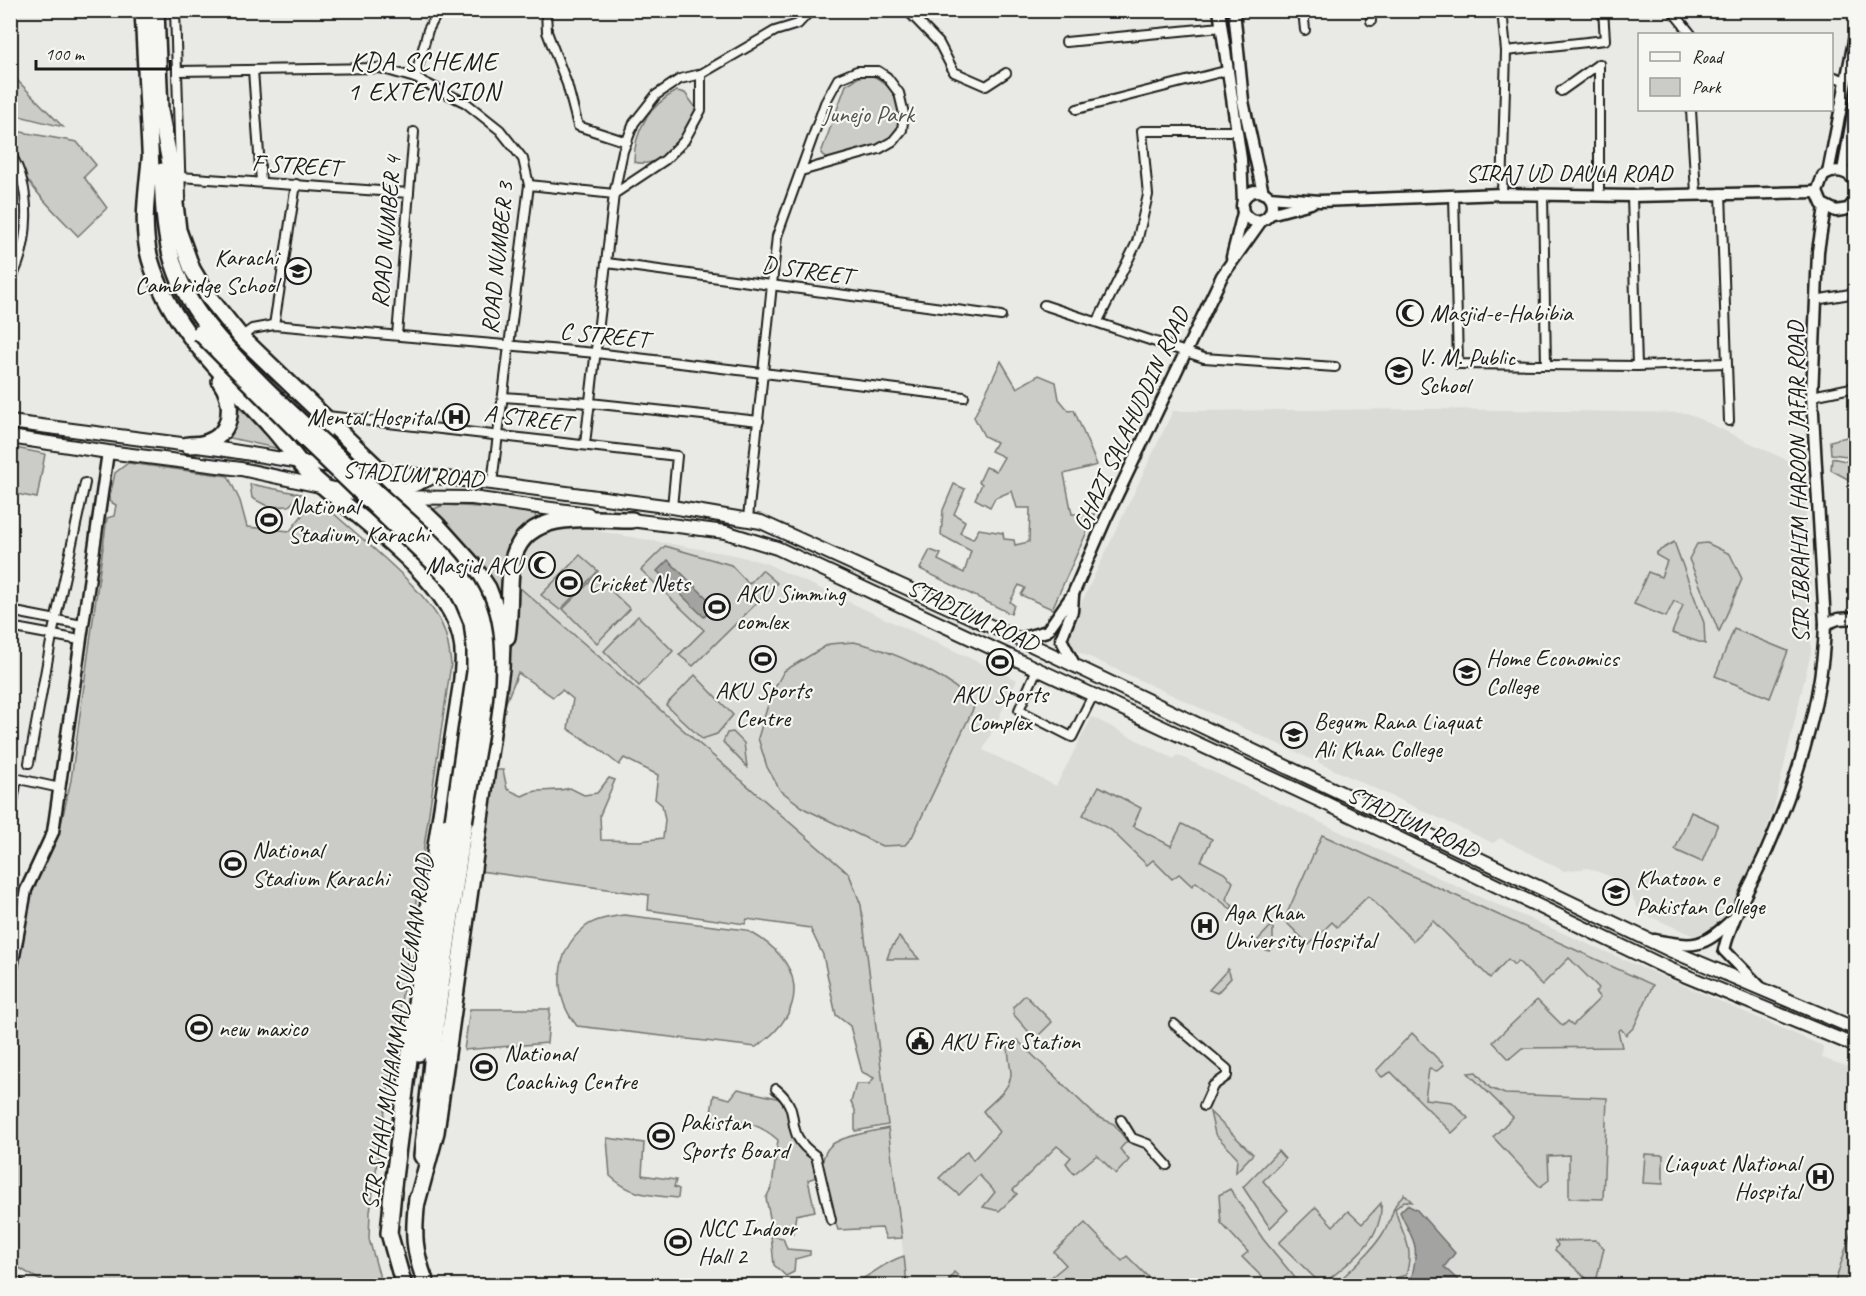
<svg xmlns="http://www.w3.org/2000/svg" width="1866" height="1296" font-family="Caveat,sans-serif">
	<rect width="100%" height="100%" fill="#e9e9e5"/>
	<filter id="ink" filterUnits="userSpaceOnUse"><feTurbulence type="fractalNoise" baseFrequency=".0167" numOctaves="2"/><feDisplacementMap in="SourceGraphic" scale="12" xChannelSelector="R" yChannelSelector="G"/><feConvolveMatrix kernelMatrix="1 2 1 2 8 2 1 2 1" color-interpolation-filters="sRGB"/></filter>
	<g filter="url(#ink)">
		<g fill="#dadad6">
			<polygon points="1434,409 1687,413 1797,465 1806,511 1804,535 1811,571 1811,652 1773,812 1741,895 1728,921 1713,936 1694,936 1640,912 1625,882 1588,868 1564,871 1500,838 1493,843 1068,647 1066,635 1173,411"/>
			<polygon points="569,526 734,555 765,563 1017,680 983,750 1056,786 1092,717 1174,759 1177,755 1477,896 1823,1046 1822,1058 1855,1069 1855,1285 907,1285 861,905 849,874 519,587 521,561 532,541 542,530"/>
		</g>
		<g fill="#cbcbc7" stroke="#747472" stroke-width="1.5">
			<path d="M870,75C895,83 914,122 886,140C871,150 843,159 825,158L821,153L846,85L859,77Z"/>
			<polygon points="15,78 63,127 11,114 11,83"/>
			<path d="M677,91L685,93L696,108C688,134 665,170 634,162C634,131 649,105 677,91Z"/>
			<path d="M10,130L77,142L96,165L84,177L107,208L78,236C50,206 10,173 10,130Z"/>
			<polygon points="1001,361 1017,388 1039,375 1056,382 1059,399 1069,411 1074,410 1097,465 1064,474 1072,514 1095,514 1052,609 1021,595 1025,588 1019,585 1010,602 1014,605 1011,614 920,569 930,550 941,554 938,560 964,573 971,551 941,535 943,510 954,484 965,489 954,514 965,521 960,533 973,539 979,529 1003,533 1004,539 1014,540 1015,545 1029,542 1030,508 1017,508 1012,491 995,498 990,507 975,499 982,484 979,482 986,467 996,471 1004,457 991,451 996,442 984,436 974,417"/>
			<polygon points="235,404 284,450 226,437"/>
			<polygon points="1855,435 1855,457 1831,454 1830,441"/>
			<polygon points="11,447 45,454 37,498 11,493"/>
			<polygon points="1832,458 1855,463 1855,483 1831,470"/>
			<path d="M128,463L228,476L240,501L247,527L290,531L311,504L321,502C355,534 417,581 439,619C447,633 449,648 451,664L370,1212L369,1239L382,1285H48L11,1263V1013L30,894L59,833L71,780L107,518L114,516L116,505L109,501L115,473Z"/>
			<polygon points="250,484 301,494 289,506 269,507 252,498"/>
			<path d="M444,505L532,510L535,513L536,519C512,537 504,571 500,599C480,553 466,546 428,515L429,511Z"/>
			<polygon points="1674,542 1704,623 1705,644 1672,633 1683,605 1674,601 1666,617 1634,604 1648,572 1661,577 1667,561 1656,555 1657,552"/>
			<polygon points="1707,543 1730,554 1742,579 1719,632 1689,559 1697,544"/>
			<polygon points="665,546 731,565 749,584 762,570 777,583 693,666 679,655 704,630 641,570"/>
			<polygon points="580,555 598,571 560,610 541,595"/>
			<polygon points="596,576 630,609 597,643 563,609"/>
			<path d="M519,587L849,874L861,905L888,1125L855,1131V1110L851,1102L856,1084H869L874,1078L862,1072L850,1026L836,1015L823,955L810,928L747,919L745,924L648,910L649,895L480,871L494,770H503L507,789L522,796C538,787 553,793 570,788L584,795L597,793L609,778L615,780L600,815L601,840L640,841L663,838L665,820L662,805L655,799L658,775L624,758L619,765L598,748L568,729L573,699L562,690L553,697L518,673L502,712Z"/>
			<polygon points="638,616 673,651 639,686 604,651"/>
			<polygon points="1734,629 1788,651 1770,698 1715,676"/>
			<path d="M854,642C887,649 957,678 974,707L912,837L905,845L882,846L805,809L780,790L767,767L758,738L771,695L784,671L829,644Z"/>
			<polygon points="695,675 733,715 717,734 702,739 666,705"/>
			<polygon points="733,732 744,743 747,767 723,742 727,733"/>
			<polygon points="1099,786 1141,808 1133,826 1171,846 1182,824 1212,839 1201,861 1224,873 1233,882 1226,899 1233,906 1231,909 1196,882 1192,886 1179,874 1172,879 1153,860 1147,865 1111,830 1083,815"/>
			<polygon points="1691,812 1718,824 1702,862 1675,850"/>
			<polygon points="1322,835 1653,985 1634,1027 1626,1035 1621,1029 1618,1031 1622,1047 1522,1048 1509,1059 1493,1042 1537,1000 1563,1026 1568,1021 1573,1025 1600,998 1595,992 1599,988 1569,958 1542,985 1518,961 1514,965 1508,959 1490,978 1433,921 1413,941 1368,896 1337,927 1332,922 1309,945 1284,920"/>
			<path d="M624,915L746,930C804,959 812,1009 756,1047L577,1026C552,996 554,952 585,927C595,919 612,917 624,915Z"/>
			<polygon points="1270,927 1273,928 1273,945 1269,951 1258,947 1257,941"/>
			<polygon points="899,937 919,959 887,959 890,950"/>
			<polygon points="1228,969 1231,978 1217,993 1209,990"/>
			<polygon points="1025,995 1052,1022 1035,1039 1014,1015 1013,1007"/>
			<polygon points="470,1009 550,1009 547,1043 464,1050"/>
			<polygon points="1412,1033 1444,1065 1437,1071 1429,1069 1425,1099 1452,1102 1468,1118 1452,1133 1391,1072 1382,1077 1376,1071"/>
			<path d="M1017,1040L1096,1116L1114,1124L1127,1141L1120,1149L1129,1160L1116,1174L1097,1155L1074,1174L1066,1163L1071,1157L1057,1146L1013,1190L1017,1194L999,1211L983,1207L995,1192L979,1175L959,1195L939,1178L967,1151L973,1160L999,1132L983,1111C993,1101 1011,1089 1011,1073C1010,1064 1008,1055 1008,1045Z"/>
			<polygon points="1476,1072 1490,1088 1505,1094 1607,1098 1603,1199 1569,1198 1569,1155 1548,1156 1549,1180 1540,1187 1493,1137 1513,1117 1468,1073"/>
			<path d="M738,1089L781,1099C798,1125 780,1134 812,1159L816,1177L808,1180L815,1211L796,1215L793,1233L773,1232L766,1198L772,1186L778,1140C756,1121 737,1118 709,1125L714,1095L730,1099Z"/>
			<polygon points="1210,1112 1253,1154 1236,1172 1237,1157 1215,1134"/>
			<path d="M888,1128L902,1238L886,1239L882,1228L838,1230C831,1207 806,1155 838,1141C853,1134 872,1132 888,1128Z"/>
			<path d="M607,1138L644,1143L642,1175L676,1180L674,1187L679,1189L678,1198C649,1195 632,1196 610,1176Z"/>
			<polygon points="1278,1151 1285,1159 1263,1181 1288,1210 1270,1228 1243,1187"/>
			<polygon points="1645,1154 1663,1155 1663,1184 1643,1183"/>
			<polygon points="1230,1189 1263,1239 1301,1285 1270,1285 1242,1257 1248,1252 1221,1223 1219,1195"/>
			<path d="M1404,1194L1412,1202L1404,1201L1395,1209C1402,1237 1415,1244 1406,1275C1382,1283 1360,1286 1335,1285C1353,1267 1372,1252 1385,1230C1395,1215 1389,1209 1404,1194Z"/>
			<path d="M1381,1203C1384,1240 1348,1263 1322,1285L1279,1243L1316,1207L1333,1226L1348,1211L1362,1224Z"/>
			<polygon points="1855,1220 1855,1285 1834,1285"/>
			<polygon points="1085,1223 1122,1261 1127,1256 1156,1285 1067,1286 1063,1283 1042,1285 1066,1265 1054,1252"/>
			<polygon points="771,1236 783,1238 787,1249 810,1251 810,1255 795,1259 794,1272 786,1276 774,1265"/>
			<polygon points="1595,1240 1604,1248 1595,1286 1555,1250 1558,1245 1555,1241"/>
			<path d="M904,1256L907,1285H861L860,1280C877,1271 885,1262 904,1256Z"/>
			<polygon points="954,1272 968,1285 947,1285"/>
		</g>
		<g fill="#a3a3a1" stroke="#6d6d6c" stroke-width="1.5">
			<polygon points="668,560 715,606 704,617 657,571"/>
			<path d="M1407,1205L1417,1210L1455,1253L1444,1267L1463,1285H1381L1400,1283L1412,1276C1420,1241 1413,1242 1400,1212Z"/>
		</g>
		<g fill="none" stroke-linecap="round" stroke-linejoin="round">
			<defs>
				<g id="street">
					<polyline points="175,10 181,198"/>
					<polyline points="546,10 547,32 567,84 578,126 627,142"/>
					<polyline points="907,10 939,43 954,72 986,86 1006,73"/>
					<polyline points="1303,10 1305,30"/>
					<polyline points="1370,10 1371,21"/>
					<polyline points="1676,10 1674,13 1691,34"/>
					<polyline points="1066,42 1221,27"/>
					<polyline points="1506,51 1605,40 1603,10"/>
					<polyline points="1599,64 1599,196"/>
					<polyline points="253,70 261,182"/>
					<polyline points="178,71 380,68 415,78 466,103 500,130 523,159 529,185 492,483"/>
					<polyline points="1832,76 1846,81"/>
					<polyline points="415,78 428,30 439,10"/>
					<polyline points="1561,91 1599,64"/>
					<polyline points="1077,109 1229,70"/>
					<polyline points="1691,110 1696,193"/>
					<path d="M10,153C33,188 30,246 10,281"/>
					<polyline points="180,177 409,193"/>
					<polyline points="529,185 614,194 665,160 684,141 701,110 701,74"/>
					<polyline points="1721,193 1729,421"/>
					<polyline points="1502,194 1506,51 1502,10"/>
					<polyline points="1454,195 1458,364 1637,366 1726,363"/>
					<polyline points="1543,196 1546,365"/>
					<polyline points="1632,196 1637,366"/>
					<polyline points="607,263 1001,316"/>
					<polyline points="1815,300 1856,293"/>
					<polyline points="1044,305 1204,358 1335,367"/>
					<polyline points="1098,321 1137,242 1148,195 1142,131 1237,131"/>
					<polyline points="274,325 296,184"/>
					<polyline points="397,335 414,132"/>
					<polyline points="241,337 252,329 274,325 596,353 964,397"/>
					<polyline points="1812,396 1856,387"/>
					<polyline points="503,397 590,403 759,421"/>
					<polyline points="327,416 677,456 672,507"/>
					<polyline points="585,444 614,194 623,151 634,123 656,95 680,79 701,74 775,31 798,24 811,10"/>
					<polyline points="748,518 777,236 825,103 838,79 857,71 878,71 887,77 899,93 904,114 902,130 893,141 879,149 801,171"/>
					<polyline points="10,611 82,625"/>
					<polyline points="10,627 80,640"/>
					<polyline points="1037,669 1019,710 1072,737 1093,695"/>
					<polyline points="29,763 52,636 85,483"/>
					<polyline points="10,777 60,788"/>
					<polyline points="10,819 17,778"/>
					<polyline points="1174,1024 1227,1069 1227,1076 1213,1086 1204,1106"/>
					<path d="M776,1089C806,1113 779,1131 816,1156L831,1220"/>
					<polyline points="1121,1120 1132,1138 1148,1144 1167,1165"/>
				</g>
				<g id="secondary">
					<polyline points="1219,10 1241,159 1243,202"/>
					<polyline points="1234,10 1243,101 1263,193"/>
					<polyline points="1843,171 1856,98"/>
					<polyline points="1828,173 1856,31"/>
					<path d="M1856,184C1850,170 1835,168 1823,176L1817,192L1822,204L1836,211L1848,209L1856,200"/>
					<circle cx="1257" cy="206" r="15"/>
					<polyline points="1269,197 1320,201 1502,194 1632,196 1817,192"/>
					<polyline points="1270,214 1311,203"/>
					<polyline points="1232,257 1243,213"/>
					<polyline points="1073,595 1072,611 1061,639 1075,666"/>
					<polyline points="1825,624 1838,619 1856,618"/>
					<polyline points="1019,639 1047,631 1073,594 1106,518 1222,276 1261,221"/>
					<path d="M1654,940C1695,947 1701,949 1732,920"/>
					<polyline points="10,978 26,890 53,832 108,452"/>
					<path d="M1759,986L1724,950C1733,913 1752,884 1767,850C1798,779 1823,701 1825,624L1812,396L1818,251L1825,207"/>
					<polyline points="10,1280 21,1286"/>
				</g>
				<g id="primary">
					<polyline points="320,413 326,427 322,451"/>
					<polyline points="10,422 220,449 313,464 492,483 672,507 761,522 1019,639 1672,951 1856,1029"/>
					<polyline points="10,437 108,452 241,469 371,497 472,498 588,514"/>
					<polyline points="393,494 429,479"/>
					<polyline points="623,519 725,532 777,548 1325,803 1669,969 1856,1046"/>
				</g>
				<g id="highway">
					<polyline points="143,10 151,169"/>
					<polyline points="156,10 160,111 171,168 178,230 192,269 208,296 241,337 437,525 472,564 488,588 498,614 502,642 501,669 436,1132 416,1206"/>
					<path d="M150,160C147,192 141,227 150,259C170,329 225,375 271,427C286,443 300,466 315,479C360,520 446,576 461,637C465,653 463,670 461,687L436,846L391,1202"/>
					<path d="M162,171C164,232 167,276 208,326"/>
					<path d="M188,445C194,445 202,445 208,442C234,433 234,400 220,381"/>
					<path d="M507,637C511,613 508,588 512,564C522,507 589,520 632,520"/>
					<polyline points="419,1053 453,820"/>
					<polyline points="422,1156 437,1015 464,823"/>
					<polyline points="393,1192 389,1233 404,1286"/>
					<path d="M417,1198C413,1235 413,1250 427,1286"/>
				</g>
			</defs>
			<use href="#street" stroke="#1c1c1c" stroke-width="12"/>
			<use href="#secondary" stroke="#1c1c1c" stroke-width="15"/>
			<use href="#primary" stroke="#1c1c1c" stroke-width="16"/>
			<use href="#highway" stroke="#1c1c1c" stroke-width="20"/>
			<use href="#street" stroke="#f6f6f2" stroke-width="8"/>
			<use href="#secondary" stroke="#f6f6f2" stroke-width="10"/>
			<use href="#primary" stroke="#f6f6f2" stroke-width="12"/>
			<use href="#highway" stroke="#f6f6f2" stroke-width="15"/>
			<defs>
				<g id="highway-bridge">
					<path d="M208,326C257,386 320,438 376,492C415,529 473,569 483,624C495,683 473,763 464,823"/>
					<polyline points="200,333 301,435 436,565 453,583 464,603 472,622 475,647 475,672 453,820"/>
				</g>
			</defs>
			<use href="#highway-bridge" stroke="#1c1c1c" stroke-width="20" stroke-linecap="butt"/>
			<use href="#highway-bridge" stroke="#f6f6f2" stroke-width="15"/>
		</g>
	</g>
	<defs>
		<symbol id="school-ring" viewBox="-11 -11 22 22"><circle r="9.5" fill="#f6f6f2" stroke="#1c1c1c" stroke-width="1.5"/><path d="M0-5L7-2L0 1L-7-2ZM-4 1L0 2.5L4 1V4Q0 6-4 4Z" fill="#1c1c1c"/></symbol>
		<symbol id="mosque-ring" viewBox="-11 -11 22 22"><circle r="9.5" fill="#f6f6f2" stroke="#1c1c1c" stroke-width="1.5"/><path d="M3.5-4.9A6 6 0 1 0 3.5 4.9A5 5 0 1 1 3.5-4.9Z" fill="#1c1c1c"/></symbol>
		<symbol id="hospital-ring" viewBox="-11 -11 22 22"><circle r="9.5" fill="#f6f6f2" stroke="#1c1c1c" stroke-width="1.5"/><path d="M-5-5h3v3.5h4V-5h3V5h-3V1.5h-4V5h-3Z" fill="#1c1c1c"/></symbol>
		<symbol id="stadium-ring" viewBox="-11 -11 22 22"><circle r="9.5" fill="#f6f6f2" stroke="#1c1c1c" stroke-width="1.5"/><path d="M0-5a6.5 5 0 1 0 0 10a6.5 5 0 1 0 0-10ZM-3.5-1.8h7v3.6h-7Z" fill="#1c1c1c"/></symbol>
		<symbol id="university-ring" viewBox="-11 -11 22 22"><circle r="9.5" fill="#f6f6f2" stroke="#1c1c1c" stroke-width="1.5"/><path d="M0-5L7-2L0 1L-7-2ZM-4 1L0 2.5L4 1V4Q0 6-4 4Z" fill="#1c1c1c"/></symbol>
		<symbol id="civic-ring" viewBox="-11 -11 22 22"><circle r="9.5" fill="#f6f6f2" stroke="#1c1c1c" stroke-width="1.5"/><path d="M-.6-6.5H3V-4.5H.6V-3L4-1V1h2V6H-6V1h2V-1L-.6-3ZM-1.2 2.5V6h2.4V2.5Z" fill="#1c1c1c"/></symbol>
	</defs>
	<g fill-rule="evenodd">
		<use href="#school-ring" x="283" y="256" width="30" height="30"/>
		<use href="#mosque-ring" x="1395" y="298" width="30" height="30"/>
		<use href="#school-ring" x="1384" y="356" width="30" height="30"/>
		<use href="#hospital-ring" x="441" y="402" width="30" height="30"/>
		<use href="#stadium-ring" x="254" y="505" width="30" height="30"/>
		<use href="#mosque-ring" x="527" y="550" width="30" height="30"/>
		<use href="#stadium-ring" x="554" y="568" width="30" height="30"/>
		<use href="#stadium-ring" x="702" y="592" width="30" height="30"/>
		<use href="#stadium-ring" x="748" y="644" width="30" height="30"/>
		<use href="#stadium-ring" x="985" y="647" width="30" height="30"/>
		<use href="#university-ring" x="1452" y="657" width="30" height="30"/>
		<use href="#university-ring" x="1279" y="720" width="30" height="30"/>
		<use href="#stadium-ring" x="218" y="849" width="30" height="30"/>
		<use href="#university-ring" x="1601" y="877" width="30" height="30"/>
		<use href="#hospital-ring" x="1190" y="911" width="30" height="30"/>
		<use href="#stadium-ring" x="184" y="1013" width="30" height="30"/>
		<use href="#civic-ring" x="905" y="1026" width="30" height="30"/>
		<use href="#stadium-ring" x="469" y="1052" width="30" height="30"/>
		<use href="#stadium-ring" x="646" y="1121" width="30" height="30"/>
		<use href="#hospital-ring" x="1805" y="1162" width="30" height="30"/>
		<use href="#stadium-ring" x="663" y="1227" width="30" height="30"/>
	</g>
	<g text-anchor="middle" stroke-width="4.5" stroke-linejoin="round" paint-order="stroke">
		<g font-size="24" fill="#51514f" stroke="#f6f6f2">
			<text x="868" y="122">Junejo Park</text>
		</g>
		<g font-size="24" fill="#1c1c1c" stroke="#f6f6f2">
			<text transform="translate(296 165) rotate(4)" y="8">F STREET</text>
			<text x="1569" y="181">SIRAJ UD DAULA ROAD</text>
			<text transform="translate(386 232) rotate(-85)" y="8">ROAD NUMBER 4</text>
			<text transform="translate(497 258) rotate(-84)" y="8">ROAD NUMBER 3</text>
			<text transform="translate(807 270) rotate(8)" y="8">D STREET</text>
			<text transform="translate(604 335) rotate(6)" y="8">C STREET</text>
			<text transform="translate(528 418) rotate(7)" y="8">A STREET</text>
			<text transform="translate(1131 419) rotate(-65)" y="8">GHAZI SALAHUDDIN ROAD</text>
			<text transform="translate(413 474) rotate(4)" y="8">STADIUM ROAD</text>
			<text transform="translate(1798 482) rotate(-91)" y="8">SIR IBRAHIM HAROON JAFAR ROAD</text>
			<text transform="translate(973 615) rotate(25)" y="8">STADIUM ROAD</text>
			<text transform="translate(1413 822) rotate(25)" y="8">STADIUM ROAD</text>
			<text transform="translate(397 1032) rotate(-81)" y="8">SIR SHAH MUHAMMAD SULEMAN ROAD</text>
		</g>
		<g font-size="24" fill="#1c1c1c" stroke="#f6f6f2" text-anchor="start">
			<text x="278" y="265" text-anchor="end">Karachi<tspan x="278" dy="28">Cambridge School</tspan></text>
			<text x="1430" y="321">Masjid-e-Habibia</text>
			<text x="1418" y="365">V. M. Public<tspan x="1418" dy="28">School</tspan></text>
			<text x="436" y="425" text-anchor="end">Mental Hospital</text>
			<text x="288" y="514">National<tspan x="288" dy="28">Stadium, Karachi</tspan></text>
			<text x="522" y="573" text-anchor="end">Masjid AKU</text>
			<text x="588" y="591">Cricket Nets</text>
			<text x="736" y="601">AKU Simming<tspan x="736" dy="28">comlex</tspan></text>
			<text x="1486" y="666">Home Economics<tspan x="1486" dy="28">College</tspan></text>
			<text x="763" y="698" text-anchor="middle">AKU Sports<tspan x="763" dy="28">Centre</tspan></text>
			<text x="1000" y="702" text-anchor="middle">AKU Sports<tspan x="1000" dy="28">Complex</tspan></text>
			<text x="1314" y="729">Begum Rana Liaquat<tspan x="1314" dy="28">Ali Khan College</tspan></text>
			<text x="252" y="858">National<tspan x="252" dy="28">Stadium Karachi</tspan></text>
			<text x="1636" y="886">Khatoon e<tspan x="1636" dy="28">Pakistan College</tspan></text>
			<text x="1224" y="920">Aga Khan<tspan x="1224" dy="28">University Hospital</tspan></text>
			<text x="218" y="1036">new maxico</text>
			<text x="940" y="1049">AKU Fire Station</text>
			<text x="504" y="1061">National<tspan x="504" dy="28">Coaching Centre</tspan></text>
			<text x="680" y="1130">Pakistan<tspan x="680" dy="28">Sports Board</tspan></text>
			<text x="1800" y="1171" text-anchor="end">Liaquat National<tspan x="1800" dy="28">Hospital</tspan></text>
			<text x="698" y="1236">NCC Indoor<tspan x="698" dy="28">Hall 2</tspan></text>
		</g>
		<g font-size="26" letter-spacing="1.5" fill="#1c1c1c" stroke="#f6f6f2">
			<text x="424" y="70">KDA SCHEME<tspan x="424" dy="30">1 EXTENSION</tspan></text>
		</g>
	</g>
	<rect width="1866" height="1296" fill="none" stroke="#f6f6f2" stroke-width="36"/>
	<rect x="18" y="18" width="1830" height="1260" fill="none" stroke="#1c1c1c" stroke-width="2" filter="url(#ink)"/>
	<rect x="1638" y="33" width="195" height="78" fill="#f6f6f2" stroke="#9f9f9c" stroke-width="1.5"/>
	<rect x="1650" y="52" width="30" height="9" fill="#f6f6f2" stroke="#9f9f9c" stroke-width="1.5"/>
	<text x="1692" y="63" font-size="18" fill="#1c1c1c">Road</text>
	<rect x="1650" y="78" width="30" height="18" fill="#cbcbc7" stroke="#9f9f9c" stroke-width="1.5"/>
	<text x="1692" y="93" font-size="18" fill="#1c1c1c">Park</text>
	<path d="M36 60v9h134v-9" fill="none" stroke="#1c1c1c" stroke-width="3"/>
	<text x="45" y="60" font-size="18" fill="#1c1c1c" stroke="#f6f6f2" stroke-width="4.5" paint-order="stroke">100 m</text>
</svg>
